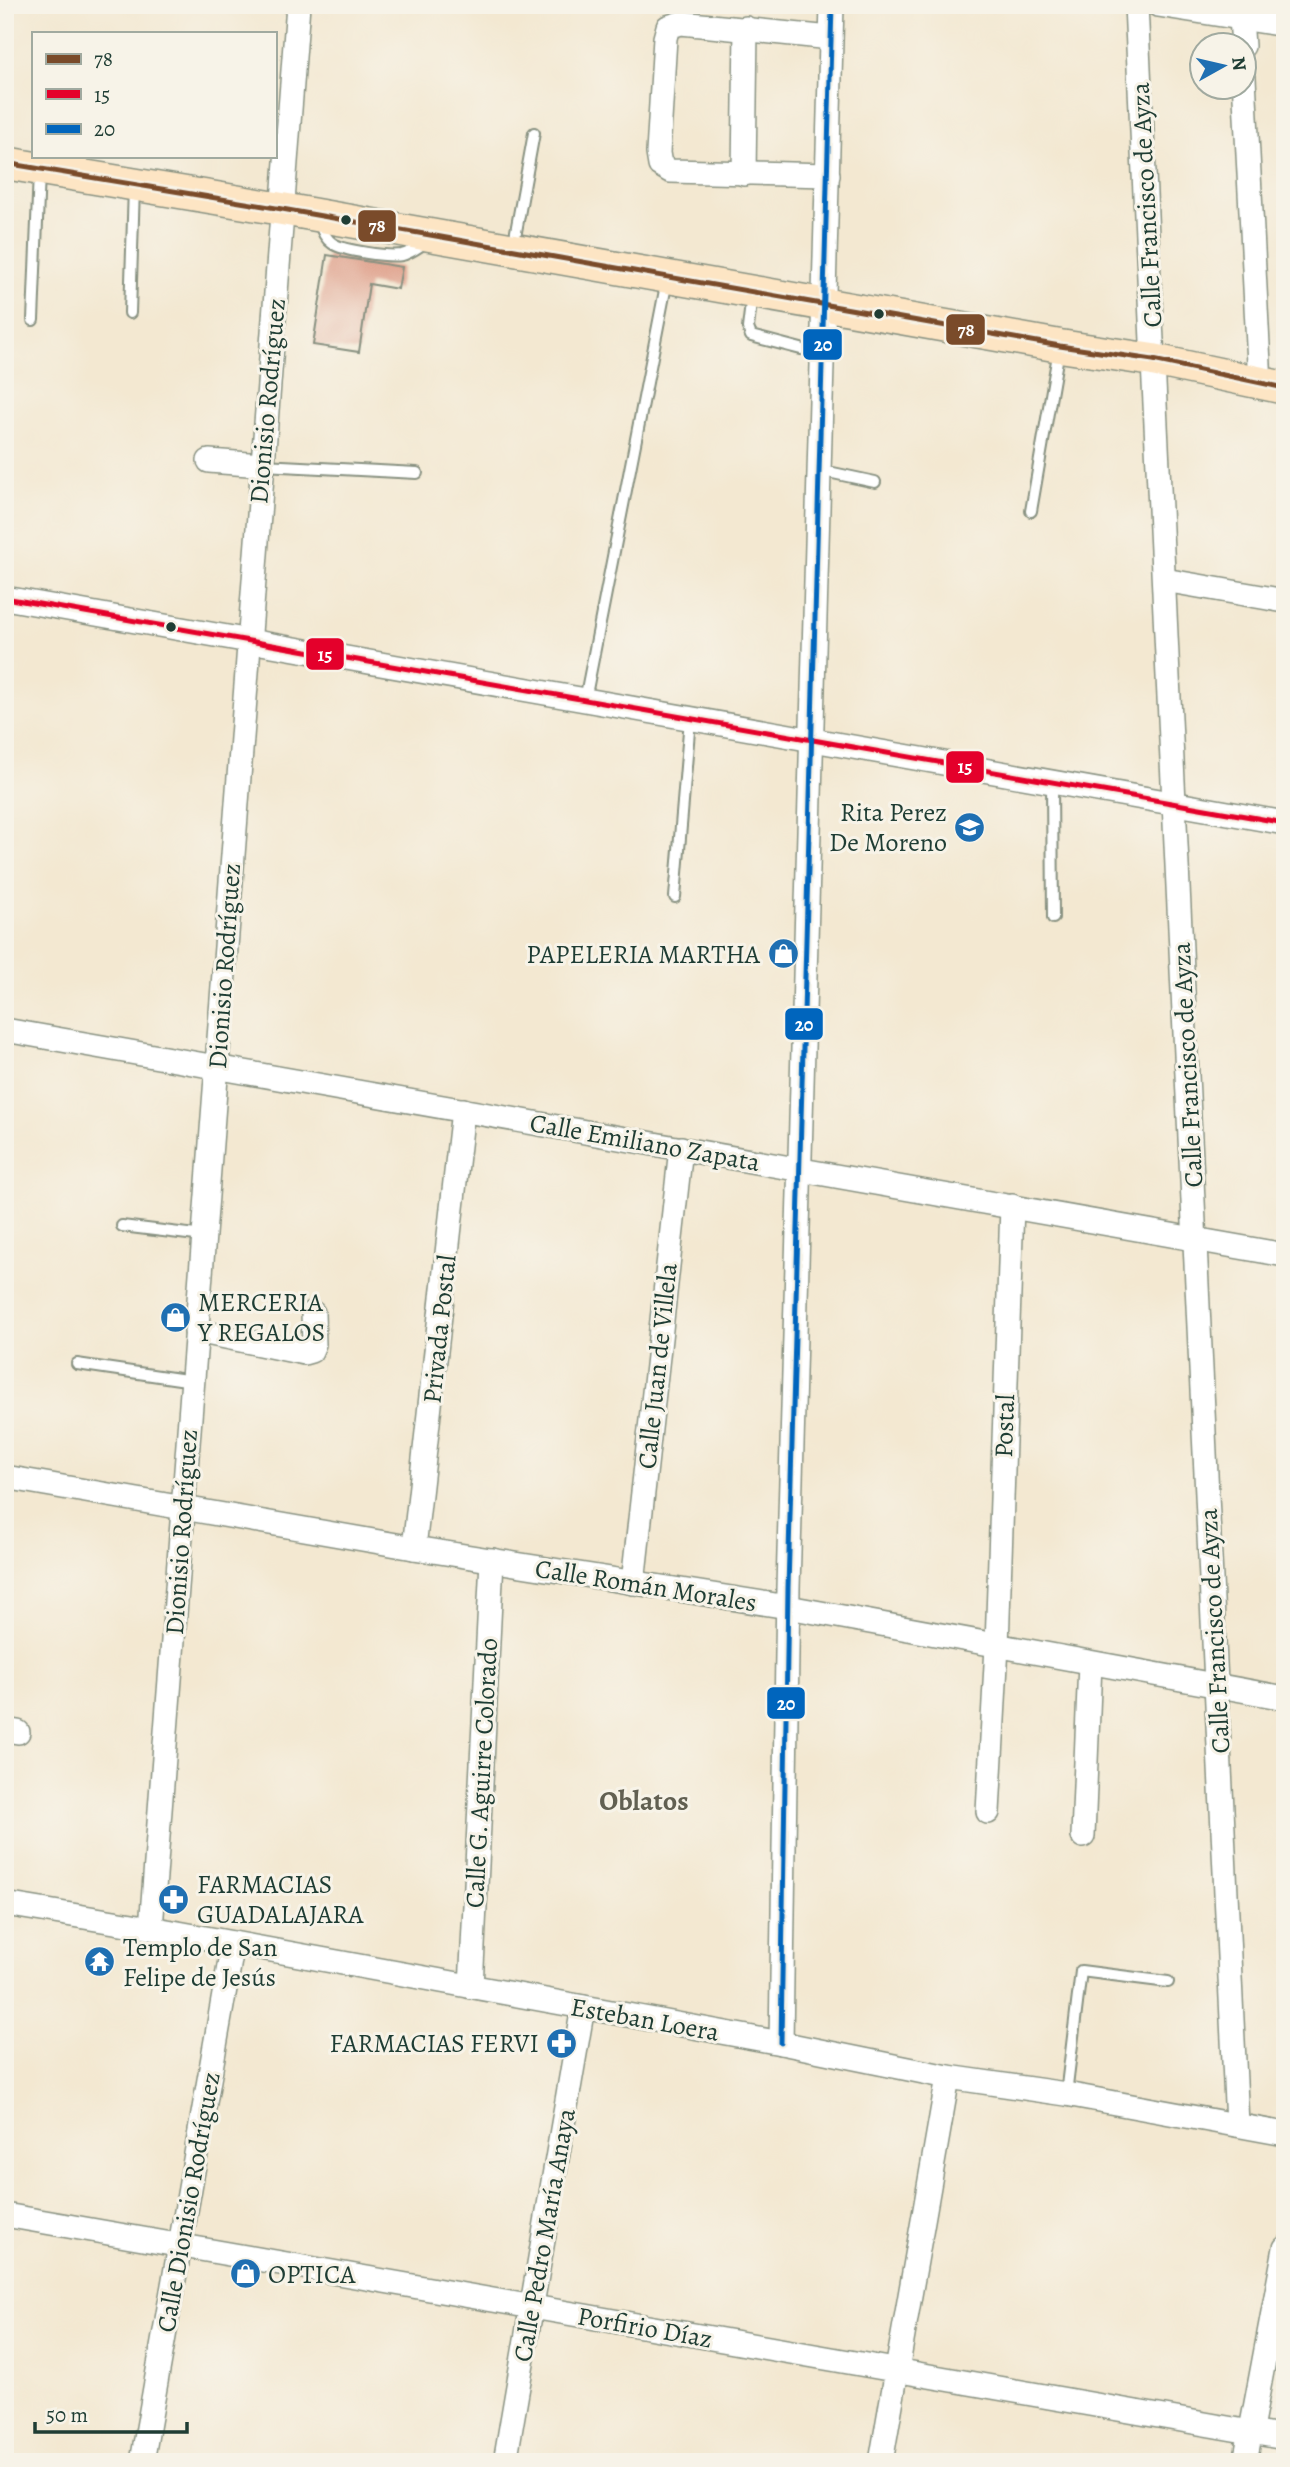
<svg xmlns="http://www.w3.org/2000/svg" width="1290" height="2467" font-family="Alegreya,serif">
	<rect width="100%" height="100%" fill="#f7f3e8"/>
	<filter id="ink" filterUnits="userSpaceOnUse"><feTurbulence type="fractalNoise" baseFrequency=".0143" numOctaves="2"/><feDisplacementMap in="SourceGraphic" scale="14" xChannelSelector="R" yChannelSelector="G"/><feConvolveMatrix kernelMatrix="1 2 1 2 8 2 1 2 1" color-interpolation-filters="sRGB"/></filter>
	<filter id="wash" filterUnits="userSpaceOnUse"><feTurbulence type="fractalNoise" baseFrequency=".00686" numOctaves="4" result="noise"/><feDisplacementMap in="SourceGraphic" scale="28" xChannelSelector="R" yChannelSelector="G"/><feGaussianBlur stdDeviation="1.57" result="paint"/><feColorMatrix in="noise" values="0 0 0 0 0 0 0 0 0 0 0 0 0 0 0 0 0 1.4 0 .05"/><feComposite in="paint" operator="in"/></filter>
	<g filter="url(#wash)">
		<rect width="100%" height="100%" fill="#f3e8d1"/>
		<g id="blocks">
			<polygon fill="#dfa08b" points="327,255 402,267 398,289 369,284 359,352 313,345"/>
		</g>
	</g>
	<g filter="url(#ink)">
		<use href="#blocks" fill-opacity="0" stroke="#899282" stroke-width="2"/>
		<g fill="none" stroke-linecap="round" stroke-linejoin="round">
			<defs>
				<g id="service">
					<path d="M318,220C322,228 324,238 332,243C343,251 388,257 402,255C411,253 418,247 426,242"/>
					<polyline points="513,248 534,133"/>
					<polyline points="752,295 748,328 751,336 801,349"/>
					<polyline points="130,313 134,187"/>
					<polyline points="33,320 39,172"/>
					<polyline points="263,465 417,473"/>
					<polyline points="819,470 875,482"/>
					<polyline points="1031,511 1059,349"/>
					<polyline points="585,700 667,280"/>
					<polyline points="1052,782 1053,918"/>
					<polyline points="675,897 690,719"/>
					<polyline points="122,1226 204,1236"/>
					<polyline points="77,1364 193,1381"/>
					<polyline points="1066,2094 1081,1971 1168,1982"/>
				</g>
				<g id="minor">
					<polyline points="1136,5 1237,2124"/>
					<polyline points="1158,5 1285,25"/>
					<polyline points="1241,18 1243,46"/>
					<polyline points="1244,78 1260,383"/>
					<polyline points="744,174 746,28"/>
					<polyline points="828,175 670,171 660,165 658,153 665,38 668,27 681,23 831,38"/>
					<polyline points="209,461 262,465"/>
					<polyline points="1164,580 1285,601"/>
					<polyline points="5,598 1285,823"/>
					<polyline points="5,1030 1285,1255"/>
					<polyline points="196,1331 304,1353 311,1351 314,1344 313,1313"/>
					<polyline points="5,1477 414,1548 788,1607 1285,1698"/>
					<polyline points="414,1548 463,1110"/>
					<polyline points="633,1583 681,1148"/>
					<polyline points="5,1730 18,1732"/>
					<polyline points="988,1812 997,1646 1012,1206"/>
					<polyline points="1083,1836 1090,1663"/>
					<polyline points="5,1904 151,1928 781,2043 948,2077 1066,2094 1285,2134"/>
					<polyline points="151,1928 298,5"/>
					<polyline points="471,1987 492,1560"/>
					<polyline points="781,2043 788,1588 832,5"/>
					<polyline points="5,2215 1285,2438"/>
					<polyline points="142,2462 233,1943"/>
					<polyline points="505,2462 583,2007"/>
					<polyline points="881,2462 948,2077"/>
					<polyline points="1245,2462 1285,2248"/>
				</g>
				<polyline id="secondary" points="5,163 282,209 1060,346 1153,360 1285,388"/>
			</defs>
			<use href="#service" stroke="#899282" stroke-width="14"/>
			<use href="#minor" stroke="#899282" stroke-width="26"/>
			<use href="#secondary" stroke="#899282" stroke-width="35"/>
			<use href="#service" stroke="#fff" stroke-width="10"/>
			<use href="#minor" stroke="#fff" stroke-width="23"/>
			<use href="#secondary" stroke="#fde5c4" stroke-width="32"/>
			<defs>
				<polyline id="bus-1" points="5,163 282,209 1060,346 1153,360 1285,388"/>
				<polyline id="bus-2" points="5,598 1285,823"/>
				<polyline id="bus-3" points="781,2043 788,1588 832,5"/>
			</defs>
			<use href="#bus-1" stroke="#f7f3e8" stroke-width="10"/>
			<use href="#bus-2" stroke="#f7f3e8" stroke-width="10"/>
			<use href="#bus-3" stroke="#f7f3e8" stroke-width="10"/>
			<use href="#bus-1" stroke="#7a4b2a" stroke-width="5"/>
			<use href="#bus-2" stroke="#e4002b" stroke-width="5"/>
			<use href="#bus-3" stroke="#0065bd" stroke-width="5"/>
		</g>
	</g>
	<defs>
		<symbol id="school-disc" viewBox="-11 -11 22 22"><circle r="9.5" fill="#1f6fb2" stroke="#f7f3e8"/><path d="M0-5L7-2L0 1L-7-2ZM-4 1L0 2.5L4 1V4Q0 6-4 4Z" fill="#fff"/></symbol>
		<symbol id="shop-disc" viewBox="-11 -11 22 22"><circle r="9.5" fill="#1f6fb2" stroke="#f7f3e8"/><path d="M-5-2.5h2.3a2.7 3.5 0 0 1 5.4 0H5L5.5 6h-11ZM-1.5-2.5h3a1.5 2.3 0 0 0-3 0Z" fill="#fff"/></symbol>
		<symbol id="pharmacy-disc" viewBox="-11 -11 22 22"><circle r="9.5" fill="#1f6fb2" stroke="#f7f3e8"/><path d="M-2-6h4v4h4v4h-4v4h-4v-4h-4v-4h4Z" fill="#fff"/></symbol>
		<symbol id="temple-disc" viewBox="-11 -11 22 22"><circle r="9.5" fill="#1f6fb2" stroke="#f7f3e8"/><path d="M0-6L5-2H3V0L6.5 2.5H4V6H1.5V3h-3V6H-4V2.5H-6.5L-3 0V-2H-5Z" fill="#fff"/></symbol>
	</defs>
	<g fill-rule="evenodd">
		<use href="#school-disc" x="952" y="810" width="35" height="35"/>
		<use href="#shop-disc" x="766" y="936" width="35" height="35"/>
		<use href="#shop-disc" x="158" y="1300" width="35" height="35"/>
		<use href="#pharmacy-disc" x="156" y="1882" width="35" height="35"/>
		<use href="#temple-disc" x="82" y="1944" width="35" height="35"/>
		<use href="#pharmacy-disc" x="544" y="2026" width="35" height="35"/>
		<use href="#shop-disc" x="228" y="2256" width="35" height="35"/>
	</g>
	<g fill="#1f3d34" stroke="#f7f3e8" stroke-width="2.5">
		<circle cx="346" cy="220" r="6"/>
		<circle cx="879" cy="314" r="6"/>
		<circle cx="171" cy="627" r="6"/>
	</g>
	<g text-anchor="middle" stroke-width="6" stroke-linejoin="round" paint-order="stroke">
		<g font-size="26" fill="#1f3d34" stroke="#f7f3e8">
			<text transform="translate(1146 205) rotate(-93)" y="9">Calle Francisco de Ayza</text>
			<text transform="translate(267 401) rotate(-85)" y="9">Dionisio Rodríguez</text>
			<text transform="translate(224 966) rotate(-86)" y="9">Dionisio Rodríguez</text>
			<text transform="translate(1187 1065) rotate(-93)" y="9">Calle Francisco de Ayza</text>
			<text transform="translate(645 1142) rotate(10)" y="9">Calle Emiliano Zapata</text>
			<text transform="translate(439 1329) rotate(-84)" y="9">Privada Postal</text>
			<text transform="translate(657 1366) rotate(-84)" y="9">Calle Juan de Villela</text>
			<text transform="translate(1004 1426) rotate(-88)" y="9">Postal</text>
			<text transform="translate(181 1532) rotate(-86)" y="9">Dionisio Rodríguez</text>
			<text transform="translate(646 1585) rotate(9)" y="9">Calle Román Morales</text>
			<text transform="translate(1214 1631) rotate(-93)" y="9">Calle Francisco de Ayza</text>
			<text transform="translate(481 1773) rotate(-87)" y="9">Calle G. Aguirre Colorado</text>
			<text transform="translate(645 2019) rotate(10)" y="9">Esteban Loera</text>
			<text transform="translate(188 2202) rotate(-80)" y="9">Calle Dionisio Rodríguez</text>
			<text transform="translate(544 2235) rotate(-80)" y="9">Calle Pedro María Anaya</text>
			<text transform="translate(645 2327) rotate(10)" y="9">Porfirio Díaz</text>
		</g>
		<g font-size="26" fill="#1f3d34" stroke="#f7f3e8" text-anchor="start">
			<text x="947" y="821" text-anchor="end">Rita Perez<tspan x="947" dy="30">De Moreno</tspan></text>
			<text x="760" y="963" text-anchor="end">PAPELERIA MARTHA</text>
			<text x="198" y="1311">MERCERIA<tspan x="198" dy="30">Y REGALOS</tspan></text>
			<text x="197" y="1893">FARMACIAS<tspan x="197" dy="30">GUADALAJARA</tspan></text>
			<text x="123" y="1956">Templo de San<tspan x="123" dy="30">Felipe de Jesús</tspan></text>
			<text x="539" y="2052" text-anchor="end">FARMACIAS FERVI</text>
			<text x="268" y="2283">OPTICA</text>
		</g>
		<g font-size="28" font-weight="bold" fill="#626052" stroke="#f7f3e8">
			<text x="644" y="1810">Oblatos</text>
		</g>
	</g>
	<g stroke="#f7f3e8" stroke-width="2.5">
		<rect x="357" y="209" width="40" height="34" rx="7" fill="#7a4b2a"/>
		<rect x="945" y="313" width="41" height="33" rx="7" fill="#7a4b2a"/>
		<rect x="802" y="328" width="41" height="33" rx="7" fill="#0065bd"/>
		<rect x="305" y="637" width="40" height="34" rx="7" fill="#e4002b"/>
		<rect x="945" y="750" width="40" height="34" rx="7" fill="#e4002b"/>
		<rect x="784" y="1007" width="40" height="34" rx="7" fill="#0065bd"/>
		<rect x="766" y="1686" width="40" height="34" rx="7" fill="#0065bd"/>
	</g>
	<g font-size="19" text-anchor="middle" font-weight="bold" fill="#fff">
		<text x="377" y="232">78</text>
		<text x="966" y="336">78</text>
		<text x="823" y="351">20</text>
		<text x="325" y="661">15</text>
		<text x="965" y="773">15</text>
		<text x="804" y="1031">20</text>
		<text x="786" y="1710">20</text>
	</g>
	<rect width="1290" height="2467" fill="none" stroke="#f7f3e8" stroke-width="28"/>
	<rect x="32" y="32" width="245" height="126" fill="#f7f3e8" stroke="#a1aaa0" stroke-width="2"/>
	<rect x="46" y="54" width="35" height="10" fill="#7a4b2a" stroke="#a1aaa0" stroke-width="2"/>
	<text x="94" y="66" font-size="21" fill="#1f3d34">78</text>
	<rect x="46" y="89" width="35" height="10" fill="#e4002b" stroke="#a1aaa0" stroke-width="2"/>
	<text x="94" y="102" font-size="21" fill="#1f3d34">15</text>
	<rect x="46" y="124" width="35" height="10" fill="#0065bd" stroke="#a1aaa0" stroke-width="2"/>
	<text x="94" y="136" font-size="21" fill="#1f3d34">20</text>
	<g transform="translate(1223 66) rotate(82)"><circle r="33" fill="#f7f3e8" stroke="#a1aaa0" stroke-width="2"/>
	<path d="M0-5L12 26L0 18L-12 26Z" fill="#1f6fb2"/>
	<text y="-10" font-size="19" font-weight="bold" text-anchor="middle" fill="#1f3d34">N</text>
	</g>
	<path d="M35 2422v10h152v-10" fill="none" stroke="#1f3d34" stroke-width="3.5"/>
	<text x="46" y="2422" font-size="21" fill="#1f3d34" stroke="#f7f3e8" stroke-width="5" paint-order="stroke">50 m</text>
</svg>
